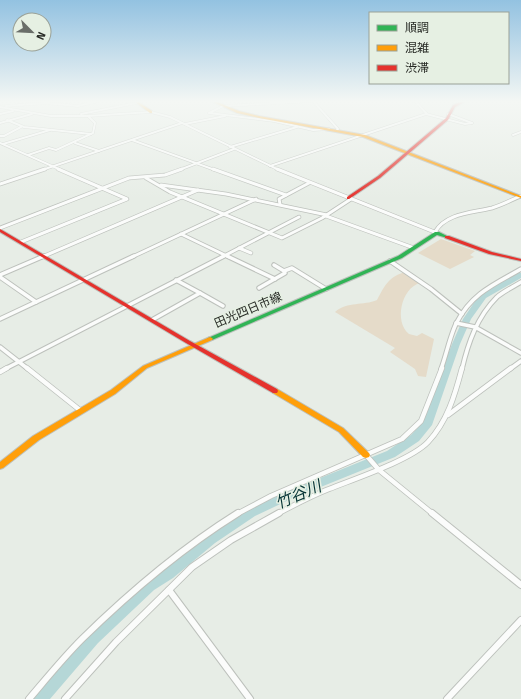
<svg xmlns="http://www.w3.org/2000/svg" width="521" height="699" font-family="'Fira Sans','Noto Sans JP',sans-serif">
	<rect width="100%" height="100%" fill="#e7ede6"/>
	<g fill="#e5dbc9">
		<polygon points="441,239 475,251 470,255 474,257 450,269 418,253"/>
		<path d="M406,272L420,283C401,288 394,322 409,334L417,336L422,333L434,339L426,377L418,376L415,369L390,352L395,348L335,312C348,301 363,306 377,300C385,285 389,276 406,272Z"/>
	</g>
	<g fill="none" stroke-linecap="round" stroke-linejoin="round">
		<polygon fill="#b5d7d7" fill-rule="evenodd" points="518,273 521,273 521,278 486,298 471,319 460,344 432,425 419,441 395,457 291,499 255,516 215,543 173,578 154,590 98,643 50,699 32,699 35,694 88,633 144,582 163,570 207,535 247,510 283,493 387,451 411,435 422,423 452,344 463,319 480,294"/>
		<defs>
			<g id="street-far4">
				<polyline points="312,101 223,106 209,113 274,121 313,130 329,129"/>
				<polyline points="313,101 338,129 337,130"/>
				<polyline points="415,101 427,114"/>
				<polyline points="6,106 46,103 78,106 98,101"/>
				<polyline points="0,107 51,116 88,116 151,112 170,117 279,170"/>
				<polyline points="0,114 13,111"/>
				<polyline points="81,114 136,103"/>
				<polyline points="448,114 472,123"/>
				<polyline points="7,120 24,127 91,134"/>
				<polyline points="0,123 32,114"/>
				<polyline points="185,124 225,116"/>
				<polyline points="513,135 521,132"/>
				<polyline points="0,136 4,136 21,127"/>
				<polyline points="132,140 215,170"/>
				<polyline points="0,143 61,170"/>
				<polyline points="75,143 99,151"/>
				<polyline points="3,144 50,130"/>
				<polyline points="230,147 297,127"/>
				<polyline points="28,155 49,148 56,150 93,133 95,123 88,116"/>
				<polyline points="270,166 426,114 465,124 472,123"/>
				<polyline points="42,170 182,123"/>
				<polyline points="179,170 234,149"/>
			</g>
			<g id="street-far3">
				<polyline points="213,169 286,195"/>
				<polyline points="277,169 437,233"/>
				<polyline points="146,178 170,192 282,238 322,218 351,199"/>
				<polyline points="0,184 45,169"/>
				<polyline points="161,185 226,194 327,215"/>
				<polyline points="280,204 279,199 309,183"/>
				<polyline points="326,216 414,248"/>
				<polyline points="0,228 129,178 165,175 182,169"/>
				<path d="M435,232C446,213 472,213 492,208C502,205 511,200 521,196"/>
				<polyline points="181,234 229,257"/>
				<polyline points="21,242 127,199 58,169"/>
				<polyline points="239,248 251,253"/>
				<polyline points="42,257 198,190"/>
				<polyline points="132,257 256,199"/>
				<polyline points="222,257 299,217"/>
			</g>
			<g id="street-far2">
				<polyline points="227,256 275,279"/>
				<polyline points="390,261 431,289 462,314"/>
				<polyline points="274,265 284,271 292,268 326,289"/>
				<polyline points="0,275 44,256"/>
				<polyline points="0,277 36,302"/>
				<polyline points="259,288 285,273 284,271"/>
				<polyline points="200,293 223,306"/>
				<polyline points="0,319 134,256"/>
				<polyline points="152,320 200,293 176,280"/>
				<polyline points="456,323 475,327 521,353"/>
				<polyline points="0,347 28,369"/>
				<polyline points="5,369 224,256"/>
				<path d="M441,369C446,356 451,332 457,322C472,293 495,284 521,269"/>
				<path d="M462,369C468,343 477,317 497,297C504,291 513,287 521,282"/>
				<polyline points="510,369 521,361"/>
			</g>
			<g id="street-far1">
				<polyline points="27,368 81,411"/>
				<polyline points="0,372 7,368"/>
				<polyline points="448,415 511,368"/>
				<polyline points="366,455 379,470 433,514"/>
				<polyline points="237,514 271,496 402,439 421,421 442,368"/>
				<path d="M277,514C294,505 311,496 329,489C354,479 411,460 428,442C447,422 455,395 462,368"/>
			</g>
			<g id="street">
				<polyline points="432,513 521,585"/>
				<polyline points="169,590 250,699"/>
				<path d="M29,699C46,679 63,658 82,639C129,593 182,548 238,513"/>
				<polyline points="65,699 116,642 192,567 231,540 279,513"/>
				<polyline points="447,699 521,620"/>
			</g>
			<polygon id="fast" points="435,232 439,232 449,237 447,238 437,235 402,258 212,340 208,340 207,339 208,338 398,256"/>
			<g id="slow">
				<polygon points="137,101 152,111 152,113 150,113 134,101"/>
				<polygon points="211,101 215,101 239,111 259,116 365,135 521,196 521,198 363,137 259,118 237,113"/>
				<polygon points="210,337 212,338 213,339 212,340 147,368 115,394 39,440 3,468 0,469 0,462 33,436 111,390 143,366"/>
				<polygon points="273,389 277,389 343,428 369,453 370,455 369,457 366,458 363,457 339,432 273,393 272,391"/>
			</g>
			<g id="jam">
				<polygon points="462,101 466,101 455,107 448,120 380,178 349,199 347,199 347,197 378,176 446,118 453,105"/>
				<polygon points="0,229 190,341 277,389 278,391 277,393 273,393 186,343 0,232"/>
				<polygon points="445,236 449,236 492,252 521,259 521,261 489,254 445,238"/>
			</g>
		</defs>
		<use href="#street-far4" stroke="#bdc1bc" stroke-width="3"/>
		<use href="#street-far3" stroke="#bdc1bc" stroke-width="4.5"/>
		<use href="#street-far2" stroke="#bdc1bc" stroke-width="5.5"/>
		<use href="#street-far1" stroke="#bdc1bc" stroke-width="6"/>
		<use href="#street" stroke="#bdc1bc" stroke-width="8"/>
		<use href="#fast" stroke="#bdc1bc" stroke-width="2"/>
		<use href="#slow" stroke="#bdc1bc" stroke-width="2"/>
		<use href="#jam" stroke="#bdc1bc" stroke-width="2"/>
		<use href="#street-far4" stroke="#fbfcfb" stroke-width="2"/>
		<use href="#street-far3" stroke="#fbfcfb" stroke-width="3"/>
		<use href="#street-far2" stroke="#fbfcfb" stroke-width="3.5"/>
		<use href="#street-far1" stroke="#fbfcfb" stroke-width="4.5"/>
		<use href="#street" stroke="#fbfcfb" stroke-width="6"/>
		<use href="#fast" fill="#30b455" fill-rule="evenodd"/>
		<use href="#slow" fill="#ff9f0a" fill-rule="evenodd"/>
		<use href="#jam" fill="#e5322d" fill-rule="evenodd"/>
	</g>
	<linearGradient id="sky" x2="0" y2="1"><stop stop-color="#93c2e1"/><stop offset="0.51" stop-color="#f4f7f4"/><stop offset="1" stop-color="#f4f7f4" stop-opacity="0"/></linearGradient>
	<rect width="521" height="199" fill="url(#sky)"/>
	<g text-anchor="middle" stroke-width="3" stroke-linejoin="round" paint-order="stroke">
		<g font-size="12" fill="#272a25" stroke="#e6f0e3">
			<text transform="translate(248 310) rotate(-23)" y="4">田光四日市線</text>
		</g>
		<g font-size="16" font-style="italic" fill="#053335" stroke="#e6f0e3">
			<text transform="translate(298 494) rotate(-23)" y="6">竹谷川</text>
		</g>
	</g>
	<rect x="369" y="12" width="140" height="72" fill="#e6f0e3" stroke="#9aa197"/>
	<rect x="377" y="25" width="20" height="6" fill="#30b455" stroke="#9aa197"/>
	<text x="405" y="32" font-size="12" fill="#272a25">順調</text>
	<rect x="377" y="45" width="20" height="6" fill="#ff9f0a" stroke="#9aa197"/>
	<text x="405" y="52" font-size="12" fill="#272a25">混雑</text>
	<rect x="377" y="65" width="20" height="6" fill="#e5322d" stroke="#9aa197"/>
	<text x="405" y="72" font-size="12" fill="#272a25">渋滞</text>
	<g transform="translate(32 32) rotate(114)"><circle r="19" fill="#e6f0e3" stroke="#9aa197"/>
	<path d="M0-3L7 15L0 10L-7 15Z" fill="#6a6e69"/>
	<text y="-6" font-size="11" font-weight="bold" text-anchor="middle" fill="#272a25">N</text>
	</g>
</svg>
